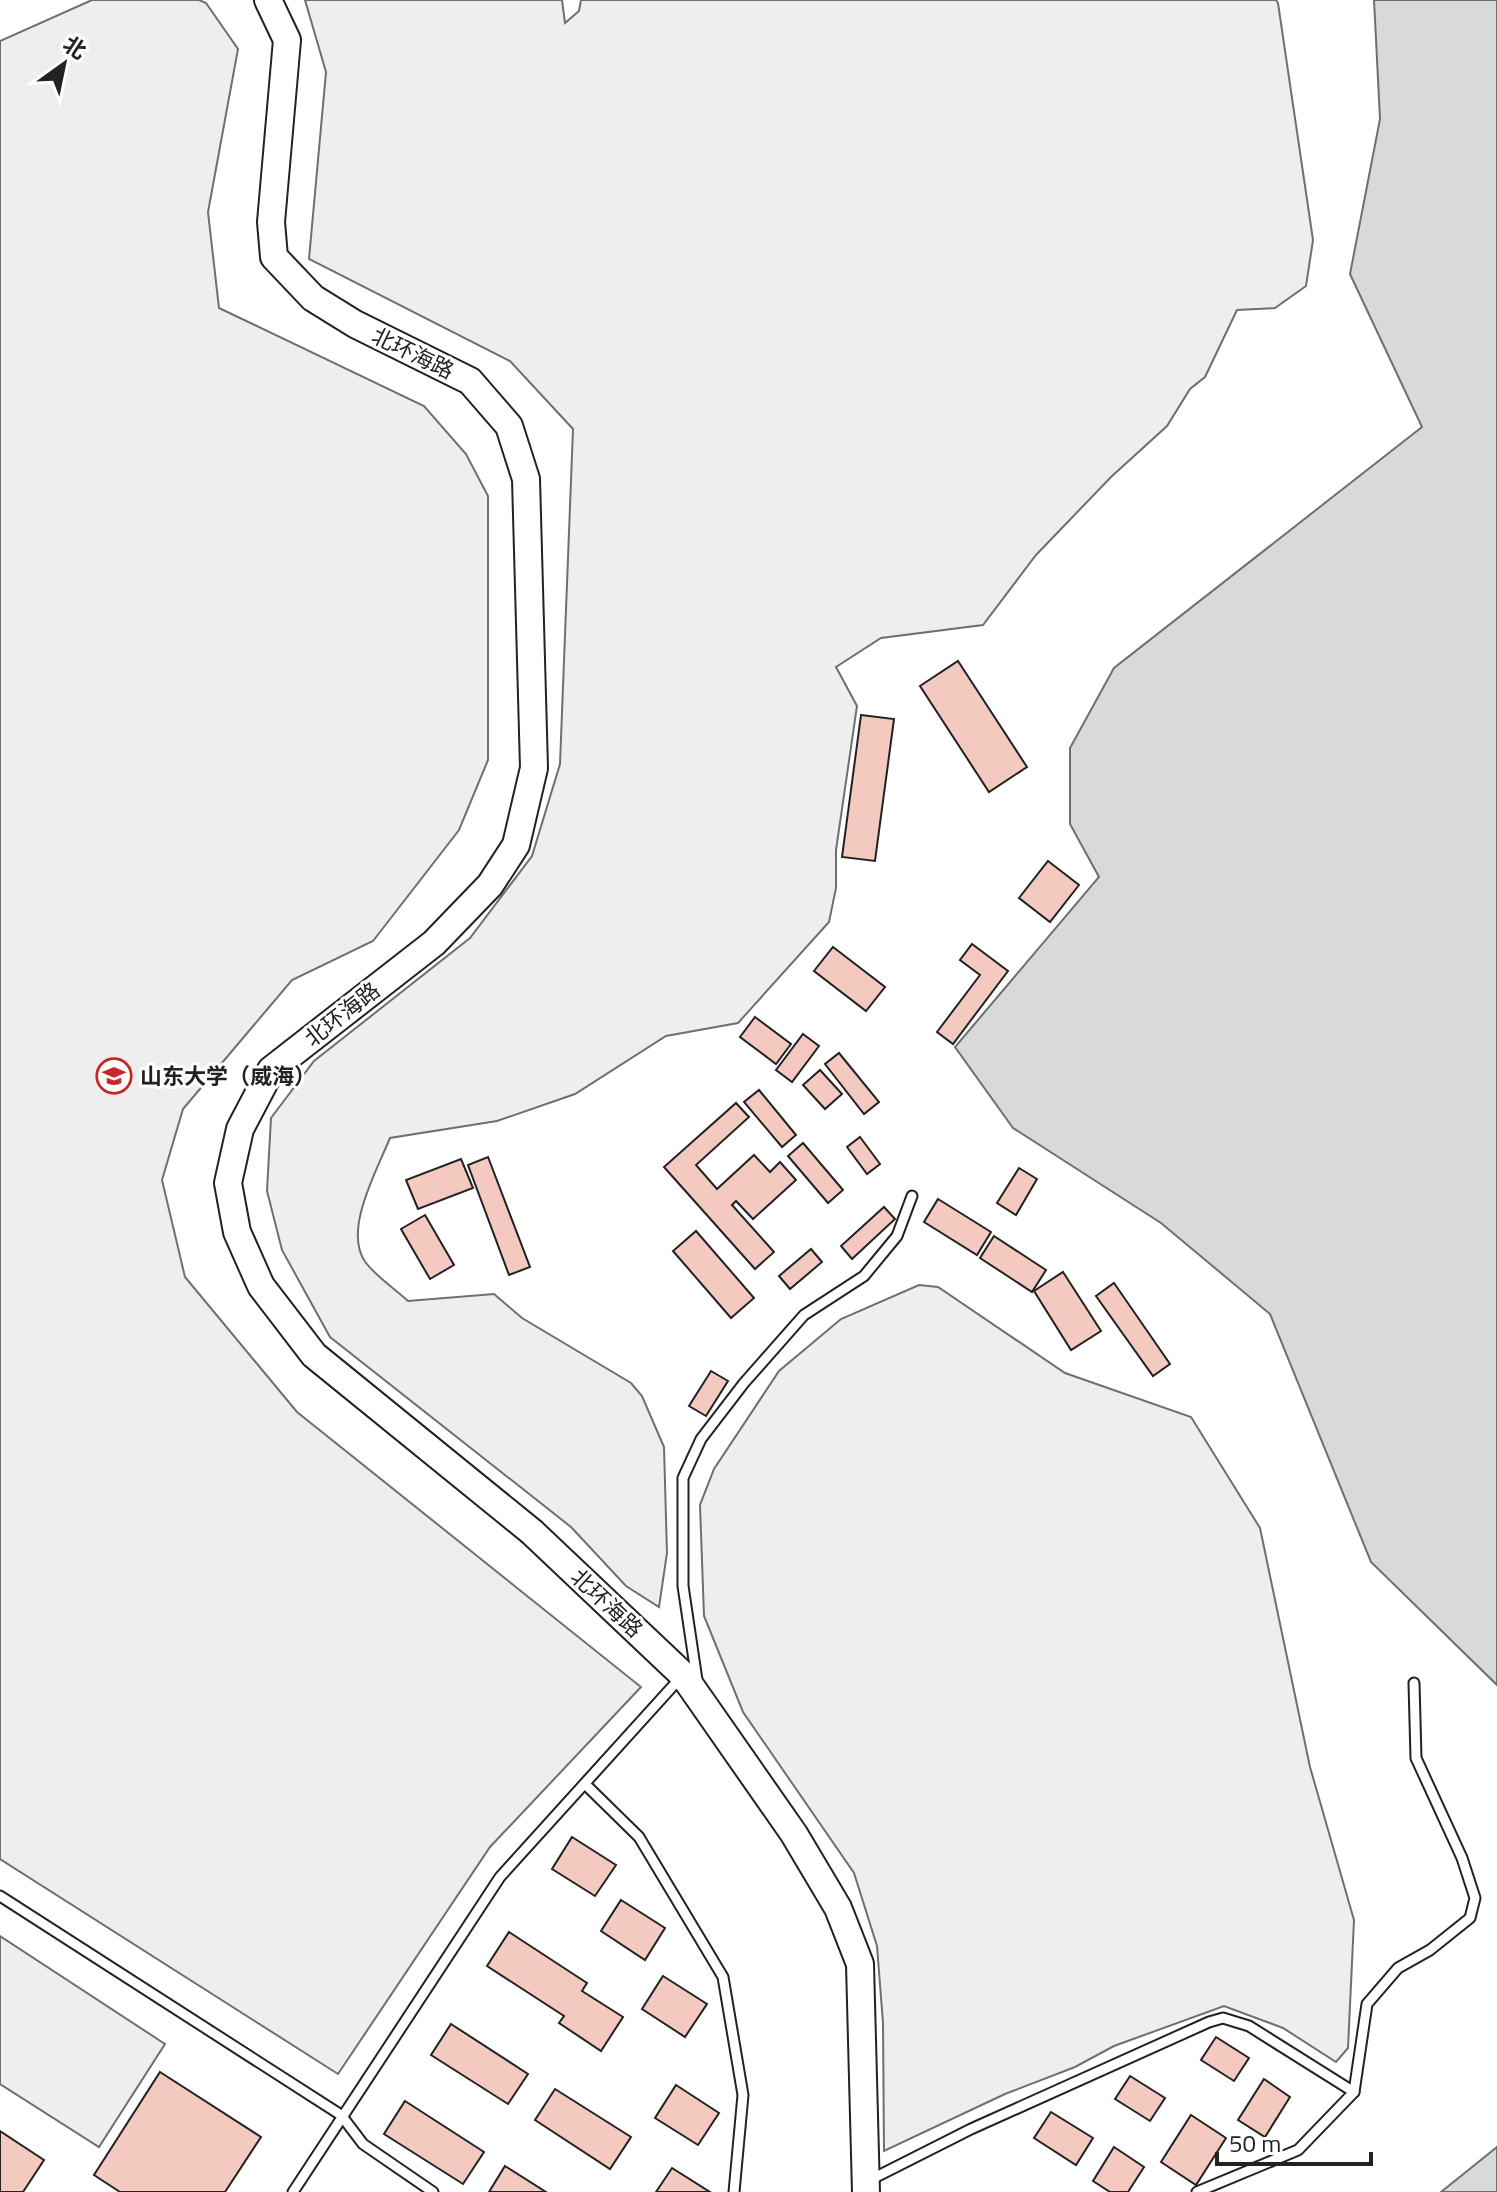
<svg xmlns="http://www.w3.org/2000/svg" width="1497" height="2192" font-family="'Titillium Web','Noto Sans SC',sans-serif">
	<rect width="100%" height="100%" fill="#fff"/>
	<g fill="#eee" stroke="#6f6f6f" stroke-width="2">
		<polygon points="92,0 199,0 206,3 238,49 208,212 219,308 424,406 466,454 488,496 488,760 459,830 373,941 292,980 183,1109 162,1180 185,1277 297,1412 641,1687 490,1847 338,2074 0,1859 0,41"/>
		<path d="M305,0H562L565,23L579,11L581,0H1276L1278,3L1313,240L1306,286L1275,308L1237,310L1205,377L1190,389L1167,426L1111,477L1036,555L983,625L881,638L836,667L857,706L836,850V888L829,922L738,1023L666,1036L575,1094L497,1121L390,1138C377,1170 342,1232 366,1263C377,1277 395,1289 408,1301L494,1294L522,1318L631,1383L642,1396L664,1447L667,1553L659,1607L626,1586L571,1527L330,1337L282,1250L267,1191L271,1118L314,1061L470,938L532,856L560,764L573,429L510,361L309,259L326,72Z"/>
		<polygon points="919,1285 938,1287 1065,1373 1191,1417 1260,1528 1310,1767 1354,1920 1348,2048 1336,2062 1283,2028 1224,2006 1114,2046 1075,2067 1005,2094 884,2151 883,2023 877,1946 854,1873 743,1712 704,1616 700,1505 714,1469 779,1371 841,1319"/>
		<polygon points="0,1936 165,2044 99,2147 0,2084"/>
	</g>
	<g fill="#d9d9d9" stroke="#6f6f6f" stroke-width="2">
		<polygon points="1374,0 1497,0 1497,1685 1371,1562 1270,1314 1161,1223 1013,1128 955,1047 1099,877 1070,824 1070,748 1114,668 1422,427 1350,274 1380,119"/>
		<polygon points="1497,2146 1497,2192 1441,2192 1497,2147"/>
	</g>
	<g fill="#f3c9c0" stroke="#222" stroke-width="2">
		<polygon points="958,661 1027,767 989,792 920,686"/>
		<polygon points="861,715 894,719 875,861 842,857"/>
		<polygon points="1048,861 1079,885 1050,922 1019,898"/>
		<polygon points="972,944 1008,971 953,1044 937,1032 980,975 960,960"/>
		<polygon points="833,947 885,987 866,1011 814,971"/>
		<polygon points="755,1017 791,1044 776,1064 740,1037"/>
		<polygon points="803,1034 819,1046 792,1082 776,1070"/>
		<polygon points="839,1053 879,1102 864,1114 825,1064"/>
		<polygon points="820,1070 842,1094 825,1109 803,1085"/>
		<polygon points="759,1090 796,1135 782,1147 744,1102"/>
		<polygon points="736,1103 749,1117 696,1165 717,1189 754,1155 770,1172 780,1162 796,1180 753,1219 736,1201 732,1205 774,1252 755,1269 664,1167"/>
		<polygon points="860,1137 880,1164 867,1174 847,1147"/>
		<polygon points="803,1143 843,1190 828,1203 788,1156"/>
		<polygon points="488,1157 530,1267 509,1275 468,1165"/>
		<polygon points="461,1159 473,1188 418,1209 406,1180"/>
		<polygon points="1019,1168 1037,1179 1016,1215 997,1203"/>
		<polygon points="938,1199 991,1232 977,1255 924,1222"/>
		<polygon points="884,1207 895,1219 852,1259 841,1246"/>
		<polygon points="425,1215 454,1265 430,1279 401,1229"/>
		<polygon points="696,1231 754,1298 731,1318 673,1251"/>
		<polygon points="994,1236 1046,1270 1032,1292 980,1258"/>
		<polygon points="811,1249 822,1262 790,1289 779,1276"/>
		<polygon points="1063,1272 1101,1331 1071,1350 1034,1291"/>
		<polygon points="1114,1283 1170,1364 1153,1376 1096,1296"/>
		<polygon points="711,1371 728,1381 706,1416 689,1406"/>
		<polygon points="572,1837 616,1865 595,1896 552,1869"/>
		<polygon points="621,1900 665,1928 645,1960 601,1931"/>
		<polygon points="509,1932 587,1983 582,1991 623,2017 601,2051 559,2023 564,2016 487,1966"/>
		<polygon points="663,1976 707,2004 685,2037 642,2009"/>
		<polygon points="451,2024 528,2074 508,2104 431,2055"/>
		<polygon points="1216,2037 1249,2058 1234,2081 1201,2060"/>
		<polygon points="160,2072 261,2137 225,2192 120,2192 94,2175"/>
		<polygon points="1130,2076 1165,2098 1150,2121 1115,2099"/>
		<polygon points="1264,2079 1290,2097 1265,2137 1238,2120"/>
		<polygon points="676,2085 719,2113 698,2145 655,2118"/>
		<polygon points="555,2089 631,2137 610,2169 535,2120"/>
		<polygon points="405,2101 484,2152 463,2184 384,2134"/>
		<polygon points="1051,2112 1093,2138 1076,2165 1034,2138"/>
		<polygon points="1191,2115 1226,2138 1196,2185 1161,2162"/>
		<polygon points="0,2131 44,2160 23,2192 0,2192"/>
		<polygon points="1114,2147 1144,2167 1128,2192 1110,2192 1093,2181"/>
		<polygon points="505,2166 546,2192 489,2192"/>
		<polygon points="672,2168 710,2192 656,2192"/>
	</g>
	<g fill="none" stroke-linecap="round" stroke-linejoin="round">
		<defs>
			<g id="service">
				<polyline points="697,1680 683,1586 683,1478 701,1439 744,1383 804,1315 864,1276 897,1236 912,1196"/>
				<polyline points="585,1784 639,1837 723,1977 743,2095 734,2192"/>
				<polyline points="0,1896 341,2115 363,2144 433,2192"/>
				<polyline points="870,2180 971,2129 1209,2022 1223,2018 1249,2026 1354,2092"/>
				<polyline points="293,2192 500,1877 682,1676"/>
				<polyline points="1197,2192 1298,2150 1354,2092 1367,2004 1398,1968 1430,1950 1470,1918 1475,1898 1462,1858 1416,1758 1414,1683"/>
			</g>
			<polyline id="secondary" points="268,0 287,40 271,222 274,257 313,298 355,324 470,381 509,426 526,479 534,768 516,845 490,885 434,943 271,1070 240,1129 228,1183 237,1232 261,1286 314,1355 532,1532 683,1675 794,1834 838,1908 860,1964 866,2192"/>
		</defs>
		<use href="#service" stroke="#222" stroke-width="13"/>
		<use href="#secondary" stroke="#222" stroke-width="30"/>
		<use href="#service" stroke="#fff" stroke-width="9"/>
		<use href="#secondary" stroke="#fff" stroke-width="26"/>
	</g>
	<defs>
		<symbol id="university-ring" viewBox="-11 -11 22 22"><circle r="9.5" fill="#fff" stroke="#c62828" stroke-width="1.5"/><path d="M0-5L7-2L0 1L-7-2ZM-4 1L0 2.5L4 1V4Q0 6-4 4Z" fill="#c62828"/></symbol>
	</defs>
	<g fill-rule="evenodd">
		<use href="#university-ring" x="94" y="1056" width="40" height="40"/>
	</g>
	<g text-anchor="middle" stroke-width="6" stroke-linejoin="round" paint-order="stroke">
		<g font-size="22" fill="#222" stroke="#fff">
			<text transform="translate(413 353) rotate(26)" y="8">北环海路</text>
			<text transform="translate(342 1014) rotate(-38)" y="8">北环海路</text>
			<text transform="translate(607 1603) rotate(43)" y="8">北环海路</text>
		</g>
		<g font-size="22" font-weight="bold" fill="#222" stroke="#fff" text-anchor="start">
			<text x="140" y="1084">山东大学（威海）</text>
		</g>
	</g>
	<g transform="translate(64 64) rotate(33)" stroke="#ffffff" stroke-width="6" paint-order="stroke">
	<path d="M0-6L14 30L0 20L-14 30Z" fill="#222222"/>
	<text y="-12" font-size="22" font-weight="bold" text-anchor="middle" fill="#222222">北</text>
	</g>
	<path d="M1217 2152v12h154v-12" fill="none" stroke="#222222" stroke-width="4"/>
	<text x="1229" y="2152" font-size="24" fill="#222222" stroke="#ffffff" stroke-width="6" paint-order="stroke">50 m</text>
</svg>
